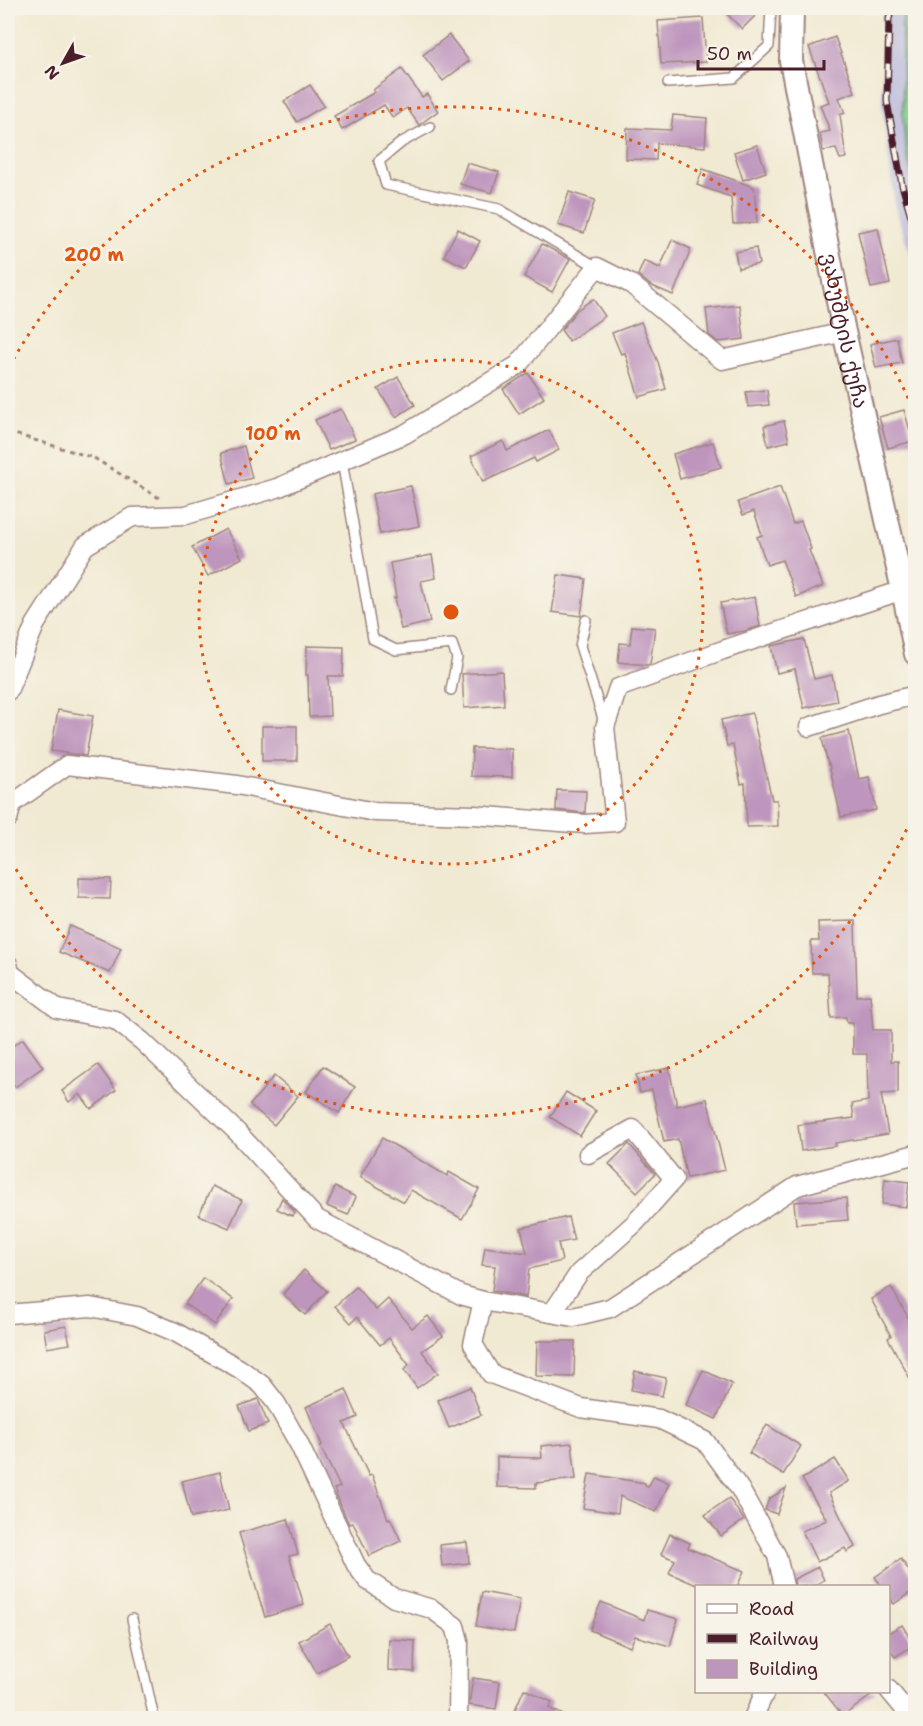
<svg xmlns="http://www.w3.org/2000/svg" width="923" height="1726" font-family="'Shantell Sans','Noto Sans Georgian',sans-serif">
	<rect width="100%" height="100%" fill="#f7f3e8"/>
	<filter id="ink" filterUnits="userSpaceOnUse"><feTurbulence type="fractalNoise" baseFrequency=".0167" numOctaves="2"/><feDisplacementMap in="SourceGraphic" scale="12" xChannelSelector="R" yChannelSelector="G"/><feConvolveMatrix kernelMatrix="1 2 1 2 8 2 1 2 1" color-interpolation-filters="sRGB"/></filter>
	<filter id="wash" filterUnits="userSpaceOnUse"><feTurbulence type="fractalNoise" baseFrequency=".008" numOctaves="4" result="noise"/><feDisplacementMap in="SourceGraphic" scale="24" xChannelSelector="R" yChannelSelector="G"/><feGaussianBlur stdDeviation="1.35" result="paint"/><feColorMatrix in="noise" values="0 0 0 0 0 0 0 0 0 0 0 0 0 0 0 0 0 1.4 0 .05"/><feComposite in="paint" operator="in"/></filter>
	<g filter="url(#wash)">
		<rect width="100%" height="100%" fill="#f1ead3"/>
		<polygon fill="#c2c1dc" points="882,8 905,8 902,23 903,120 907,156 915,183 915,269 895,207 882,105"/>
		<polygon fill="#83d190" stroke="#66785e" stroke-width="1.5" points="905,8 915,8 915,183 907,156 903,120 902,23"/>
		<g id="blocks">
			<g fill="#be95bd">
				<polygon points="721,8 763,8 742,29"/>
				<polygon points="703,18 706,62 661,64 658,21"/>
				<polygon points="449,35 469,61 443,81 423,55"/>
				<polygon points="835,37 855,92 839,98 845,113 840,115 846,158 840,159 836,149 823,151 820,133 830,131 820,105 829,102 809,47"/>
				<polygon points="402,69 422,97 427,94 438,111 419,125 407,108 393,118 384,105 342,130 334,116 375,92 373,90"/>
				<polygon points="310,85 324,106 297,122 284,101"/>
				<polygon points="673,115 707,118 705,147 657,143 656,160 626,159 627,128 671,130"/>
				<polygon points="757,145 766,172 743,180 734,152"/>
				<polygon points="467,163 499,172 492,193 460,184"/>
				<polygon points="703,169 754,187 757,223 733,224 731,197 697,185"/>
				<polygon points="569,192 595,200 584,233 558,225"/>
				<polygon points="878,228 890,284 871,288 858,232"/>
				<polygon points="458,229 480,241 466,267 444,256"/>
				<polygon points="672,240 691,249 673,295 650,285 638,275 644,261 660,268"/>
				<polygon points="542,244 570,259 552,292 524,277"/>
				<polygon points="756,248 759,264 738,268 735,252"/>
				<polygon points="593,299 605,316 569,341 561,330 577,310"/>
				<polygon points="740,305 744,339 718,342 709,335 706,309"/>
				<polygon points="641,322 658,362 666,389 639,397 625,353 621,354 612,333"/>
				<polygon points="897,338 902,363 876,368 870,344"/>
				<polygon points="528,373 544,398 519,414 503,389"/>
				<polygon points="398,377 415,405 396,417 378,389"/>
				<polygon points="767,390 769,405 748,407 746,392"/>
				<polygon points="341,409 355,439 329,450 315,420"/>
				<polygon points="904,410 913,441 888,448 879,417"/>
				<polygon points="784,421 789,441 768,446 764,426"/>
				<polygon points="549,430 559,450 536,462 534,458 483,482 471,456 503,441 507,451"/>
				<polygon points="713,442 721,467 680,479 673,454"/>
				<polygon points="244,446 252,478 229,484 221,453"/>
				<polygon points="411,486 419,526 380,534 372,494"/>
				<polygon points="780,487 793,524 801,521 811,549 809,550 823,586 796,597 782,560 767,565 757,537 762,535 754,511 743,515 738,502"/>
				<polygon points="226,529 242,558 208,576 192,547"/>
				<polygon points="432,555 436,578 421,581 430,622 401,629 394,598 396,598 390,563"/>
				<polygon points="558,575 586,579 581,616 552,612"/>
				<polygon points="755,597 760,626 744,631 727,634 720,603"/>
				<polygon points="632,626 655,628 650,664 647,665 618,662 620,643 630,644"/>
				<polygon points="804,639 814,679 832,675 837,701 804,708 795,669 777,673 771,646"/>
				<polygon points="307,646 344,647 343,676 328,676 330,716 309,717 308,675 306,675"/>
				<polygon points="502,671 504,705 464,708 462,674"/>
				<polygon points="58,710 93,716 86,756 51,751"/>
				<polygon points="752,713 772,800 777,800 778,826 747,827 745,783 741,784 733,745 727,746 721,720"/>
				<rect x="262" y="726" width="35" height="35"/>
				<polygon points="849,731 859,779 869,777 876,810 841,817 829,764 828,765 822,738"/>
				<polygon points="472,748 512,749 512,777 471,776"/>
				<polygon points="557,790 586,791 585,813 556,810"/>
				<polygon points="79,878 111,879 110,899 79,898"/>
				<polygon points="855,921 857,996 870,995 873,1030 891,1030 891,1061 898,1061 898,1093 881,1094 888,1134 835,1143 836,1146 801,1151 798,1125 854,1118 852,1104 868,1101 867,1054 853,1054 853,1023 847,1023 846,1017 831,1018 828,973 812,973 811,941 819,941 818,922"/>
				<polygon points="70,926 121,948 110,973 59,952"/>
				<polygon points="23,1039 43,1067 15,1087 8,1076 8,1049"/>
				<polygon points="98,1065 116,1090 91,1109 80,1094 69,1102 62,1091"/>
				<polygon points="323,1066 355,1087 339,1113 306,1092"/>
				<polygon points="669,1068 677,1106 707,1099 725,1170 687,1178 678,1139 664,1142 652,1090 640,1093 636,1075"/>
				<polygon points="274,1076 298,1096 274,1125 250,1105"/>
				<polygon points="566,1092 596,1111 580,1136 550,1117"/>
				<polygon points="382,1138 447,1176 449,1172 479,1189 462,1219 411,1190 404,1202 360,1177"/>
				<polygon points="629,1144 655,1174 637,1192 609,1164"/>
				<polygon points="885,1179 909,1182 906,1207 882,1204"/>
				<polygon points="212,1186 242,1200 229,1228 199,1215"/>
				<polygon points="335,1187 356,1197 348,1215 327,1206"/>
				<polygon points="282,1198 295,1212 292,1216 277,1209"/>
				<polygon points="846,1198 848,1220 796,1224 794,1202"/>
				<polygon points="568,1217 574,1240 558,1243 562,1261 529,1269 526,1297 492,1291 495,1266 482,1265 485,1247 527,1253 521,1228"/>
				<polygon points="304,1270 327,1291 305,1315 283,1294"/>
				<polygon points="203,1278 233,1299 215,1325 185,1304"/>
				<polygon points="356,1287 376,1310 388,1299 412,1328 428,1316 443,1336 422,1351 438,1373 417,1388 404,1370 409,1365 389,1338 380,1345 357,1317 351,1323 335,1306"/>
				<polygon points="891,1287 915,1330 915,1388 888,1338 891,1336 871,1299"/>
				<polygon points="66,1326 70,1344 47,1348 44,1330"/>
				<polygon points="537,1341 575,1341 574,1377 536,1376"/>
				<polygon points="703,1370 732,1384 716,1419 686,1405"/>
				<polygon points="635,1371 666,1378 662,1396 631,1390"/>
				<polygon points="470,1387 481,1415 449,1428 438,1400"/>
				<polygon points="346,1389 358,1417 344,1423 369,1476 372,1475 388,1519 390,1518 401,1541 369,1556 353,1523 349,1524 341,1506 334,1489 340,1487 320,1446 322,1445 306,1407"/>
				<polygon points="258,1399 268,1424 249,1431 239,1406"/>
				<polygon points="767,1425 801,1446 783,1475 749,1453"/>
				<polygon points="572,1443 576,1479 536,1483 536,1488 497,1487 497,1457 542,1458 541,1446"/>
				<polygon points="835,1459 849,1481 829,1493 855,1547 847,1552 845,1548 817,1562 802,1531 827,1520 802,1479"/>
				<polygon points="220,1472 229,1510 191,1518 182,1481"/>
				<polygon points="589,1474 645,1483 645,1486 648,1487 654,1476 669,1483 656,1512 620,1496 618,1513 583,1508"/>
				<polygon points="786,1488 777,1514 765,1510 769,1499"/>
				<polygon points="729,1498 744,1520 721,1536 705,1515"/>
				<polygon points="288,1519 298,1554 289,1556 304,1605 265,1617 239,1533"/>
				<polygon points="670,1534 690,1543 688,1548 744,1571 737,1587 701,1587 669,1573 675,1560 661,1554"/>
				<polygon points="467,1542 469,1563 442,1566 440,1545"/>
				<polygon points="901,1559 915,1579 915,1589 894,1604 888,1596 888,1587 882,1587 875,1577"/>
				<polygon points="818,1567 824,1580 812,1587 795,1587 794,1579"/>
				<polygon points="482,1592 520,1599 514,1633 476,1626"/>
				<polygon points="601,1602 644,1620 647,1610 678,1619 670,1646 635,1636 630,1647 590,1630"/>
				<polygon points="330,1624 348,1656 317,1673 299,1641"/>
				<polygon points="902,1625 914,1645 895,1657 888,1647 888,1633"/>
				<polygon points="389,1639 415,1641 414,1672 388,1670"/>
				<polygon points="473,1678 500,1682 496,1709 469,1705"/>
				<polygon points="524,1689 552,1702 549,1708 571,1719 511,1719"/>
				<polygon points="824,1692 876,1692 843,1716"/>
			</g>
		</g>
	</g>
	<g filter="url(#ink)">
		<use href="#blocks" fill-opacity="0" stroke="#9e847f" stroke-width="1.5"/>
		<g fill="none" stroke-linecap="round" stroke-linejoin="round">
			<defs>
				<g id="service">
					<polyline points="668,83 734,78 769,46 771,8"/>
					<polyline points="430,127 402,142 379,161 386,185 499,209 597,267"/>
					<polyline points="342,461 373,639 396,650 452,644 457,658 451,690"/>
					<polyline points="586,620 580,646 604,722"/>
					<polyline points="132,1619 154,1718"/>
				</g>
				<g id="minor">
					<polyline points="8,691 35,625 85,546 132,517 186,515 277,488 405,434 518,365 597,267 631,284 722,360 844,332"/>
					<polyline points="809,727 879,704 916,695"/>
					<polyline points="8,819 12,804 67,765 237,785 375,812 474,815 585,824 615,822 605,727 618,688 723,650 903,590"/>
					<polyline points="8,964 10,973 58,1009 115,1020 142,1041 237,1132 317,1219 461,1295 483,1301 573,1317 610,1308 797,1186 916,1154"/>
					<polyline points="483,1301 473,1344 491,1374 581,1408 659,1419 705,1441 740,1489 777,1556 784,1586"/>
					<polyline points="552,1313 579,1273 635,1223 674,1179 633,1129 588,1154"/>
					<polyline points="8,1314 90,1307 137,1316 175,1332 240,1369 262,1385 276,1403 299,1444 356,1565 367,1580 394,1598 432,1609 455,1626 459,1641 458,1718"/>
					<polyline points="888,1689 912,1718"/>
					<polyline points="753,1718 765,1692"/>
				</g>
				<g id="tertiary">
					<path id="s1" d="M792,8L791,61L844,332L903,590L916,654"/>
				</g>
			</defs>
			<use href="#service" stroke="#9e847f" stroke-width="12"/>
			<use href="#minor" stroke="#9e847f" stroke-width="21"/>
			<use href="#tertiary" stroke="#9e847f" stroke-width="26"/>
			<polyline stroke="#9e847f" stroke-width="3" stroke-dasharray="4.5 4.5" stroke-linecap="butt" points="8,432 94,458 159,498"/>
			<use href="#service" stroke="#fff" stroke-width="9"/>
			<use href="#minor" stroke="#fff" stroke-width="18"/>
			<use href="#tertiary" stroke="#fff" stroke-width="22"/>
			<defs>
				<polyline id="rail" points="892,8 889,19 887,101 902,185 916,233"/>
			</defs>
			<use href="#rail" stroke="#4a1f2b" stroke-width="7"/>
			<use href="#rail" stroke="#f7f3e8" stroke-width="4.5" stroke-dasharray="14" stroke-linecap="butt"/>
		</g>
	</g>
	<g fill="none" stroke="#e0560e" stroke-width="3" stroke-dasharray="3 6">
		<circle cx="451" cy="612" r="252"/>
		<path d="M914 813A505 505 0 0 1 9 857M9 367A505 505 0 0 1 914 411"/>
	</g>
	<g text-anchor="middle" stroke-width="5" stroke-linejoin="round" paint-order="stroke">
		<g font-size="21" fill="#4a1f2b" stroke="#f7f3e8">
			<text dy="7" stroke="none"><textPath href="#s1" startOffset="328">ვახუშტის ქუჩა</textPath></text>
		</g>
	</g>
	<circle cx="451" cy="612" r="9" fill="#e0560e" stroke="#f7f3e8" stroke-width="3"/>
	<g font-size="18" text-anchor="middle" font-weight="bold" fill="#e0560e" stroke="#f7f3e8" stroke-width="5" stroke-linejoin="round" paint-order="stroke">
		<text x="94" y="261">200 m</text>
		<text x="273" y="440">100 m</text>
	</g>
	<rect width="923" height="1726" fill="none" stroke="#f7f3e8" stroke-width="30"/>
	<rect x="695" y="1585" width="195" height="108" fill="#f7f3e8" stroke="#b29e9c" stroke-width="1.5"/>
	<rect x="707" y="1604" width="30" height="9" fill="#ffffff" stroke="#b29e9c" stroke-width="1.5"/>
	<text x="749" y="1615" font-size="18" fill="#4a1f2b">Road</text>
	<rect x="707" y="1634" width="30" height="9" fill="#4a1f2b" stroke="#b29e9c" stroke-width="1.5"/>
	<text x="749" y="1645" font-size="18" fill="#4a1f2b">Railway</text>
	<rect x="707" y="1660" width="30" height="18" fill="#be95bd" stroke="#b29e9c" stroke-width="1.5"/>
	<text x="749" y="1675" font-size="18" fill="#4a1f2b">Building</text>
	<g transform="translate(63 63) rotate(230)" stroke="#f7f3e8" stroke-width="4.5" paint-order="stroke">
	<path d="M0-4.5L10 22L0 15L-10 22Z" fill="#4a1f2b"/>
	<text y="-9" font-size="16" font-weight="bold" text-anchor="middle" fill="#4a1f2b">N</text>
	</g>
	<path d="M698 60v9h126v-9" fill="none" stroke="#4a1f2b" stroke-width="3"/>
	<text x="707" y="60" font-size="18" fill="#4a1f2b" stroke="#f7f3e8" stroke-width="4.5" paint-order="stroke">50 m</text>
</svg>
